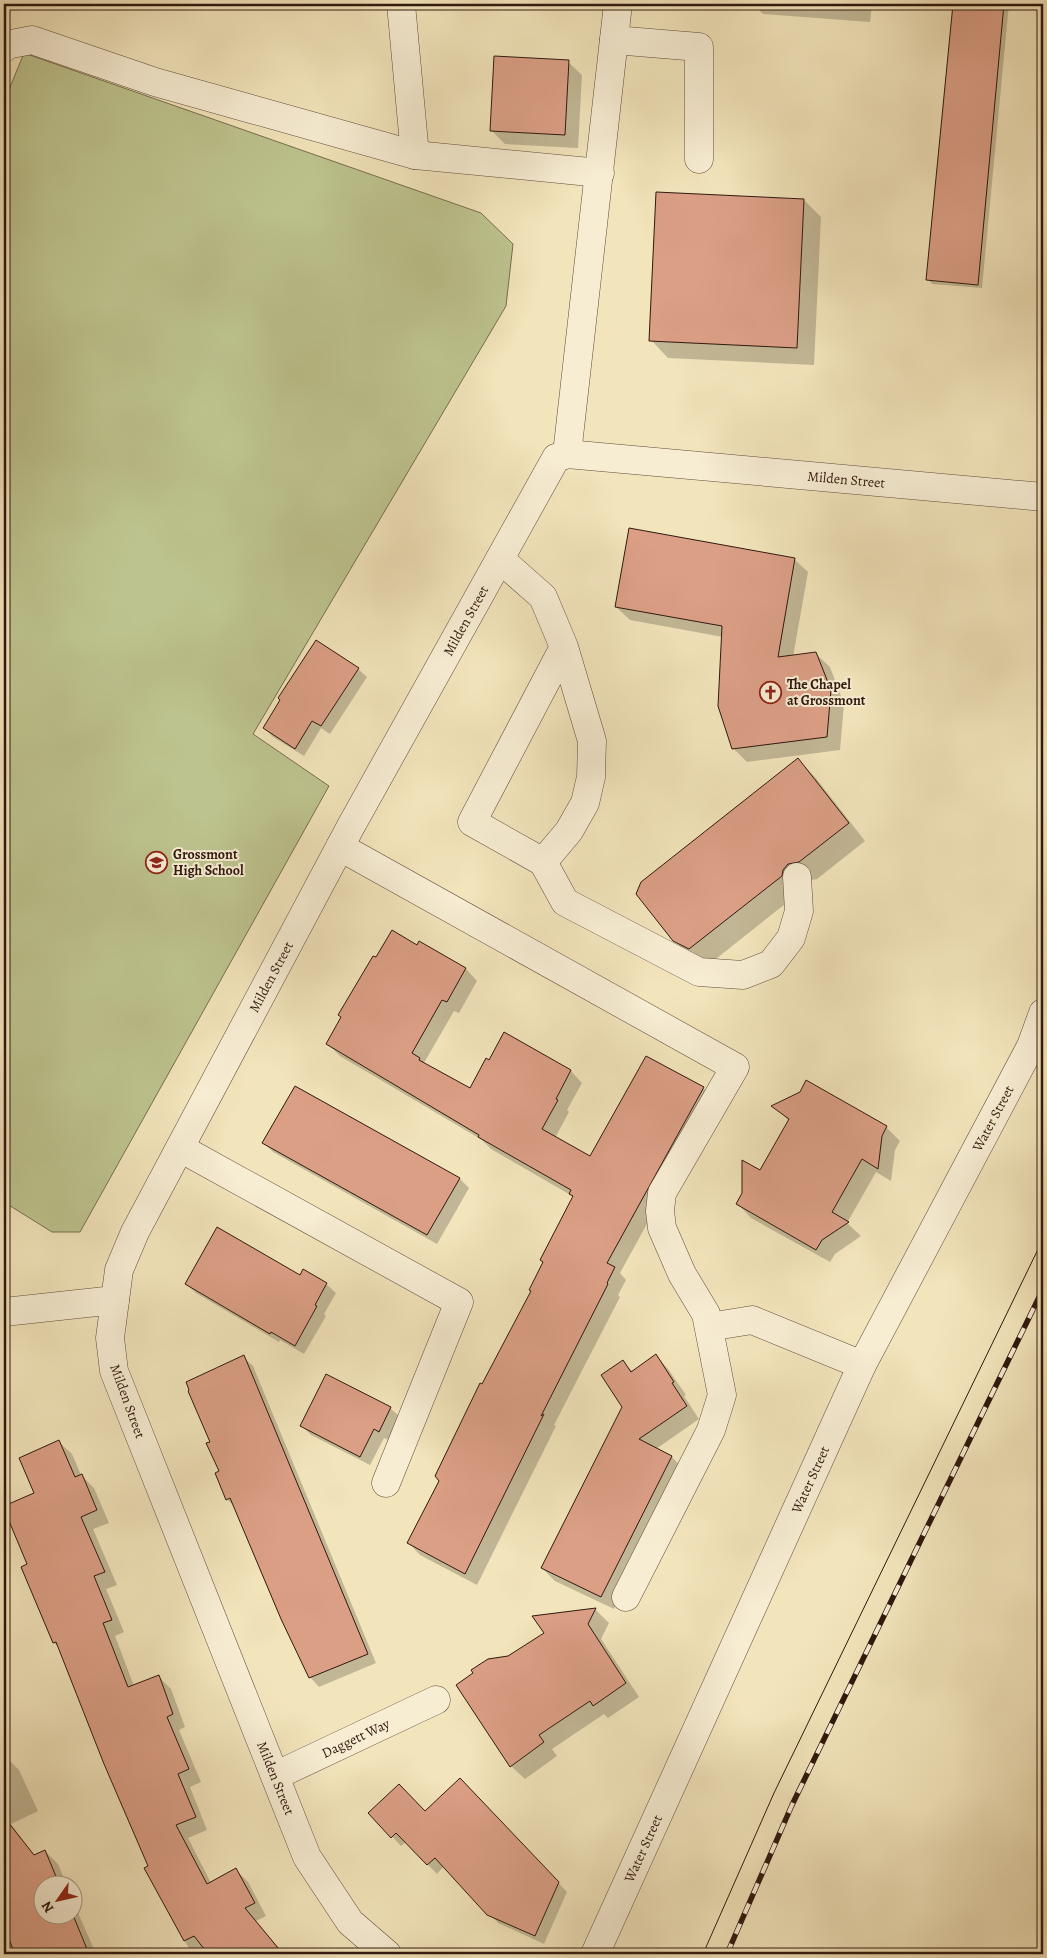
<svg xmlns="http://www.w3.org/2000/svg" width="1047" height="1958" font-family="Alegreya,serif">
	<rect width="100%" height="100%" fill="#f2e4bb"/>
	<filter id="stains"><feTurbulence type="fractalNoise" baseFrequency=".004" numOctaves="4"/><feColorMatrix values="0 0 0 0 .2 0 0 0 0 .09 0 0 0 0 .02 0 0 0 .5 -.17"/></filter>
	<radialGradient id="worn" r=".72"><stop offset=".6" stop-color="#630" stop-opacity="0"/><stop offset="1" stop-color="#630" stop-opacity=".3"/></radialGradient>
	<polygon fill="#bdc38e" stroke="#766e4e" points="24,53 481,213 513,244 506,306 253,734 329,786 80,1232 52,1232 4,1202 4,102"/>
	<g fill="#0003">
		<polygon points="753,4 872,4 870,22 763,14"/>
		<polygon points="954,4 1009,4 982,288 932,284 928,279"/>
		<polygon points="568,62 582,75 578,148 505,144 491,130"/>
		<polygon points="804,200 821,217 814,365 668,358 651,340"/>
		<polygon points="794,559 808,572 793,657 816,654 830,667 844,704 840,750 747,762 733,748 723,637 630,620 616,607"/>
		<polygon points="358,669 367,677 330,734 321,728 304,756 273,737 264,728 282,700"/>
		<polygon points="798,760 815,777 865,841 817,879 806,881 799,893 707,966 692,958 674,940"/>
		<polygon points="420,943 466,969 477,981 459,1013 454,1011 424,1063 470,1090 490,1061 505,1034 571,1071 582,1083 567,1110 569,1112 555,1138 590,1158 703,1088 715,1100 620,1273 626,1280 618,1295 620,1297 554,1425 556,1426 477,1585 420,1555 409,1543 532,1292 574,1197 491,1149 482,1140 340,1056 328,1044 376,959 417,947"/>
		<polygon points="295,1087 460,1179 469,1188 437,1244 273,1152 264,1143"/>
		<polygon points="774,1106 886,1127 900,1141 895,1150 891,1181 876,1172 847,1223 861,1236 835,1254 830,1262 751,1218 738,1204 760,1172 789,1121"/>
		<polygon points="304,1271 326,1284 336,1293 324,1314 326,1316 304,1354 280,1340 279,1342 196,1293 186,1284 301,1277"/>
		<polygon points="656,1356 668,1369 686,1395 684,1396 699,1419 656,1449 672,1457 684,1470 614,1609 555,1581 542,1568 623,1407 623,1362 633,1372"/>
		<polygon points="243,1357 253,1366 376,1663 319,1687 310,1677 236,1508 227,1499 212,1442"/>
		<polygon points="390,1408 400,1417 388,1440 384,1438 370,1465 311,1435 302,1426"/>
		<polygon points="59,1442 72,1454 81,1475 94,1488 109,1523 93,1529 117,1585 106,1589 124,1632 115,1636 134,1686 158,1676 171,1689 185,1727 179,1730 201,1782 190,1787 207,1830 188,1838 211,1883 236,1870 248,1882 266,1916 256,1921 284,1954 192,1954 146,1869 149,1867 61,1649 54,1643 22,1568 29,1565 36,1494"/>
		<polygon points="595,1609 609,1623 601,1639 639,1697 608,1718 604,1714 552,1749 557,1756 525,1779 511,1766 457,1685 509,1657 545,1633 534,1617"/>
		<polygon points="6,1757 19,1770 38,1811 11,1824 35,1856 45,1851 58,1864 67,1886 42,1886 42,1916 72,1916 72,1899 96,1954 10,1954 4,1940 4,1758"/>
		<polygon points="469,1789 567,1892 544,1944 498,1923 444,1866 437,1874 406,1842 401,1846 370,1813 425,1813"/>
	</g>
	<g fill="#db9f86" stroke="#30180e">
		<polygon points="953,4 1004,4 978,285 926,280"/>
		<polygon points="494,56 569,60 565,135 490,131"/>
		<polygon points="656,192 804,199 797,348 649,341"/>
		<polygon points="629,528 795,558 778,657 816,652 831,690 827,737 732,749 718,706 722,626 615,607"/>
		<polygon points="316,640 359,668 321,726 312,721 295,749 263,728 280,700 278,698"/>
		<polygon points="798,758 849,823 799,862 788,864 783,870 782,876 689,949 673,941 636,894 641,882"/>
		<polygon points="392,930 417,945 419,941 466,968 447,1002 442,1000 412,1053 420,1058 419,1060 470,1088 486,1058 489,1060 504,1032 571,1070 556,1099 558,1100 542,1129 590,1156 646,1056 704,1087 607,1263 615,1267 607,1283 608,1284 541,1416 544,1414 465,1574 407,1543 439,1481 435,1476 480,1383 482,1384 531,1291 529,1290 543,1262 540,1260 573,1196 569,1194 571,1190 478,1137 479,1135 326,1044 341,1017 338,1015 373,956 376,957"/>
		<polygon points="806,1080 887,1126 882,1136 878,1169 862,1159 832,1212 849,1222 822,1240 816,1250 736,1204 742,1193 742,1160 760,1170 789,1119 771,1106 800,1092"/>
		<polygon points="295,1086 460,1178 427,1235 262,1143"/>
		<polygon points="217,1227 300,1275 303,1269 327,1283 315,1305 317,1306 295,1346 271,1332 270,1334 185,1284"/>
		<polygon points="656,1354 674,1382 672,1383 687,1406 639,1439 672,1456 601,1597 541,1568 622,1407 601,1375 623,1360 631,1372"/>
		<polygon points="244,1355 368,1654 309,1678 281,1619 230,1498 226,1500 215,1473 219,1471 206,1443 210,1442 188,1391 189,1390 186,1382"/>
		<polygon points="326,1374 391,1407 379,1432 374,1429 360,1457 300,1426"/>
		<polygon points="59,1440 75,1477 82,1474 97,1510 81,1517 105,1572 94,1576 112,1620 103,1623 128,1687 159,1675 173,1714 167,1717 189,1769 178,1774 196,1817 176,1825 207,1884 236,1868 255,1903 245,1908 283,1954 208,1954 194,1936 184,1941 144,1868 148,1866 104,1764 56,1642 53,1643 21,1567 27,1564 4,1509 4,1506 34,1493 19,1458"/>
		<polygon points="596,1608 588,1624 626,1683 593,1706 590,1701 539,1735 544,1742 510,1767 456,1685 473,1673 471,1670 488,1659 508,1656 544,1633 532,1616"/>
		<polygon points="460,1778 559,1882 535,1936 487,1915 435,1858 427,1865 396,1833 391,1838 368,1813 399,1784 425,1811"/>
		<polygon points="4,1817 34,1855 45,1850 60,1886 42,1886 42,1916 73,1915 89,1954 15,1954 4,1927"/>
	</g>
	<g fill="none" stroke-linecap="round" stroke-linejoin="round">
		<defs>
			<g id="minor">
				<polyline points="401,4 415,155"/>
				<polyline points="614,40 699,47 699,159"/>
				<polyline points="4,48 6,45 32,40 155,82 415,155 600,173"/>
				<polyline points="567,454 618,4"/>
				<polyline points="500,559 543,597 564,647 592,741 591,777 585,803 569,831 543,862 472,822 564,647"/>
				<polyline points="340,847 735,1067 662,1193 660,1211 662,1228 682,1274 706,1314 722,1395 711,1430 626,1597"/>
				<polyline points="543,862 565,902 699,972 743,975 771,964 791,938 799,911 797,877"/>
				<polyline points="180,1148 459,1302 386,1483"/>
				<polyline points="4,1312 115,1300"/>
				<polyline points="709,1327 752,1320 862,1365"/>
				<path id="s1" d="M275,1776L436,1700"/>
				<path id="s2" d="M387,1954L350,1922L307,1857L114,1371L110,1338L119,1270L135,1232L351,826L556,458L567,454L1043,497"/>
				<path id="s3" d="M595,1954L862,1365L1031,1046L1043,1013"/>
			</g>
		</defs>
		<use href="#minor" stroke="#604b39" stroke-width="29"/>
		<use href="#minor" stroke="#f7edd3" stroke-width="28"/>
		<polyline stroke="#30180e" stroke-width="1" points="703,1954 774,1793 1043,1239"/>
		<defs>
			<polyline id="rail" points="727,1954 792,1805 1043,1289"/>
		</defs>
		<use href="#rail" stroke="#30180e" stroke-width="5.5"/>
		<use href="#rail" stroke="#f7edd3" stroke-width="4" stroke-dasharray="11" stroke-linecap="butt"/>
	</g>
	<defs>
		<symbol id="church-ring" viewBox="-11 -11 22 22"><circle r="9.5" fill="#f7edd3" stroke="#8f2418" stroke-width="1.5"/><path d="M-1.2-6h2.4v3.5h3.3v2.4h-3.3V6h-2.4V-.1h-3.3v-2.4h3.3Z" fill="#8f2418"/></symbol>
		<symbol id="school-ring" viewBox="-11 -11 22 22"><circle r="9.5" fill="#f7edd3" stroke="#8f2418" stroke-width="1.5"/><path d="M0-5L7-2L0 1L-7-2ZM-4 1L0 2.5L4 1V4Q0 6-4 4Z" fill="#8f2418"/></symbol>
	</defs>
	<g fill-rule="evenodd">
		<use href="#church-ring" x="758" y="680" width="25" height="25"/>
		<use href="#school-ring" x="144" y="850" width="25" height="25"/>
	</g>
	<g text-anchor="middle" stroke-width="4" stroke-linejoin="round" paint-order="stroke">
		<g font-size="14" fill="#30180e" stroke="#f7edd3">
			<text dy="5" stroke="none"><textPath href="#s2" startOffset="1966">Milden Street</textPath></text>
			<text dy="5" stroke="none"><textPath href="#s2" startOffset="1488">Milden Street</textPath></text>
			<text dy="5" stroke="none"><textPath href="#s2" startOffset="1082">Milden Street</textPath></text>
			<text dy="5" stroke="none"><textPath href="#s3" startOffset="926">Water Street</textPath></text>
			<text transform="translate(128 1401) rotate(70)" y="5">Milden Street</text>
			<text dy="5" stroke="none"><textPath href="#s3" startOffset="521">Water Street</textPath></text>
			<text dy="5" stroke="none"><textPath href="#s1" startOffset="89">Daggett Way</textPath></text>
			<text transform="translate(276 1778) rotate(68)" y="5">Milden Street</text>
			<text dy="5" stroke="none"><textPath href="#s3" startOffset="116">Water Street</textPath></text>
		</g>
		<g font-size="14" font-weight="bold" fill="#30180e" stroke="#f7edd3" text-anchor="start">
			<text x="787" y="689">The Chapel<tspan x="787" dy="16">at Grossmont</tspan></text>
			<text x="173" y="859">Grossmont<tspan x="173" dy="16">High School</tspan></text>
		</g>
	</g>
	<rect width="1047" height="1958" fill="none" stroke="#f2e4bb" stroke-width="20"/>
	<rect x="5" y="5" width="1037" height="1948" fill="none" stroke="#30180e" stroke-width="2.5"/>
	<rect x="10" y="10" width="1027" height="1938" fill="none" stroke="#30180e"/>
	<g transform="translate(58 1900) rotate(236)"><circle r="24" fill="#f7edd3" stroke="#a79884"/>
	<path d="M0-4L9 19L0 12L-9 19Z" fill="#8f2418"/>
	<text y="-8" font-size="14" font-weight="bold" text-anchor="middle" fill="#30180e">N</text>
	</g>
	<rect width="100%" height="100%" filter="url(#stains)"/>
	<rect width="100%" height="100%" fill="url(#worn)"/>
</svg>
